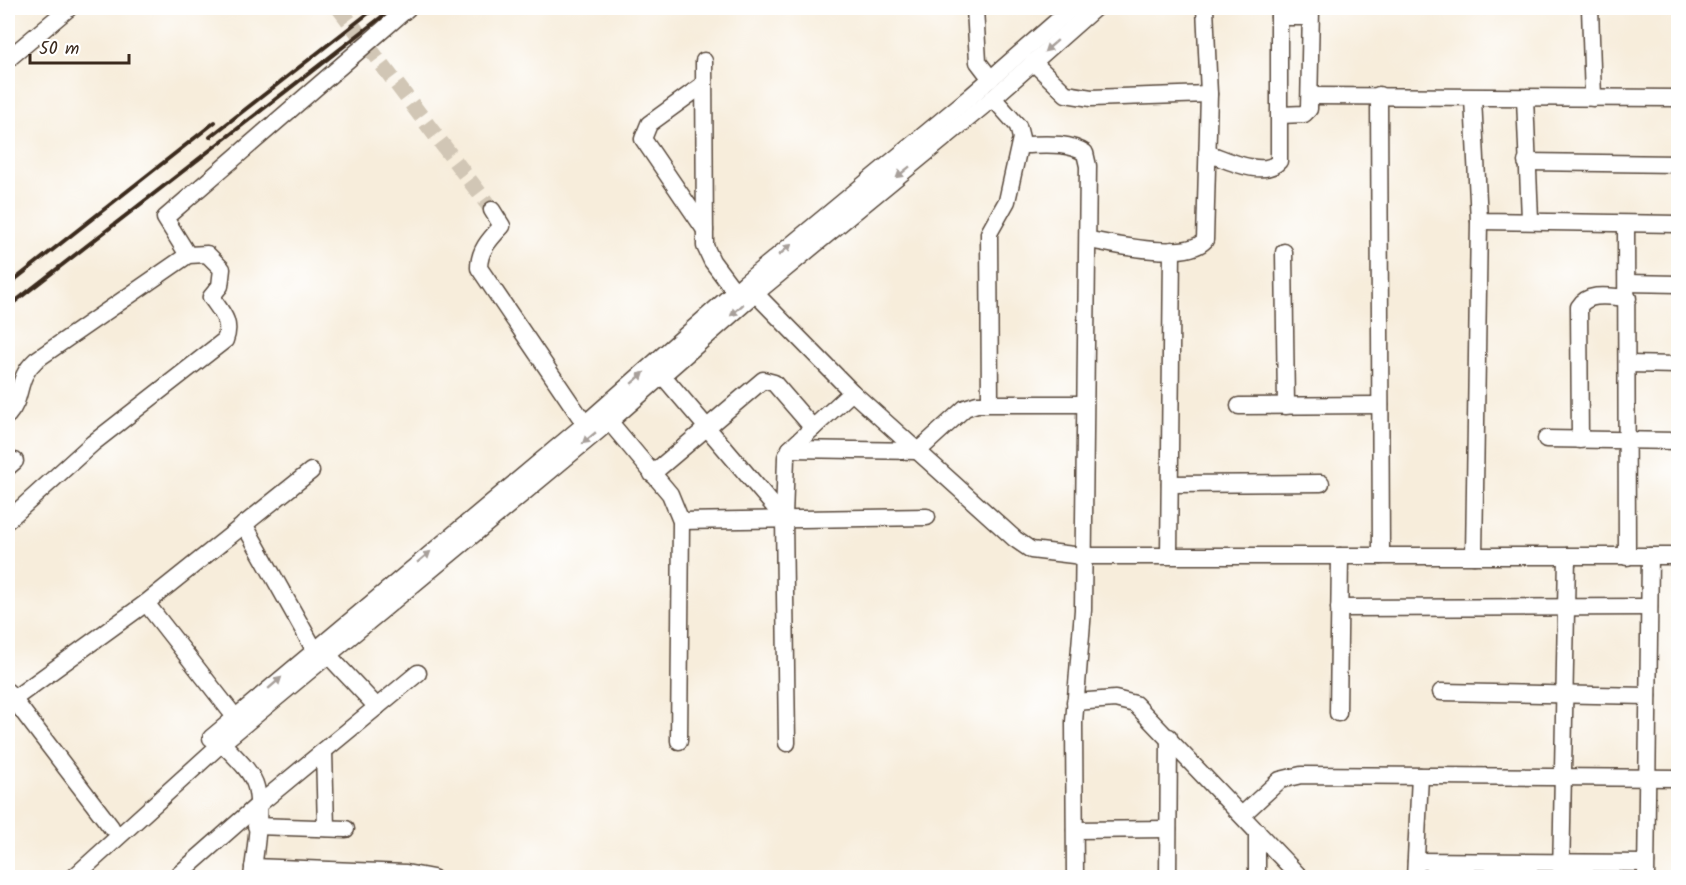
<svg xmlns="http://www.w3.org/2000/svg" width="1686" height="885" font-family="Kalam,sans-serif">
	<rect width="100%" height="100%" fill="#fff"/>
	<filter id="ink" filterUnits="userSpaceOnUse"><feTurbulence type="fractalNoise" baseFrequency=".0167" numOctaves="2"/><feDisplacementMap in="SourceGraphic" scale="12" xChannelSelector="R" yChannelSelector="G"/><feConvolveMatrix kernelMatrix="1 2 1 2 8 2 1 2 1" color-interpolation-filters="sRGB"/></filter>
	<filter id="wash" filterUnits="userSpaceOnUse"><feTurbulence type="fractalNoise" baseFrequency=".008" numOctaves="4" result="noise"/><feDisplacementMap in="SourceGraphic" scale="24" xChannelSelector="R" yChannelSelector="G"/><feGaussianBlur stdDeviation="1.35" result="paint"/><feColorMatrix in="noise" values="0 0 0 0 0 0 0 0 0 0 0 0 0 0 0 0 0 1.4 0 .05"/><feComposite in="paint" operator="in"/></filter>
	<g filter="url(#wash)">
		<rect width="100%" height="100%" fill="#f7eddb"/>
	</g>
	<g filter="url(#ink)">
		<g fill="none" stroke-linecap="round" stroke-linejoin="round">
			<polyline stroke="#d1c6b5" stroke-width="16" stroke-dasharray="16 8" stroke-linecap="butt" points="339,8 492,210"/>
			<defs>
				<g id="minor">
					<polyline points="975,8 978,62 991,79"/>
					<polyline points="1279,8 1279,17 1310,17"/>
					<polyline points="1590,8 1593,98"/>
					<polyline points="8,59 69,8"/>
					<polyline points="704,61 705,246 712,261 736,293"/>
					<polyline points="1033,62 1066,94 1091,98 1209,94"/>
					<polyline points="704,84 649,124 643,139 705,230"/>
					<polyline points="1379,95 1381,556"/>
					<polyline points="1310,96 1678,98"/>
					<polyline points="1473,98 1479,221 1678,224"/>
					<polyline points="1525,98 1530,219"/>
					<polyline points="1280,115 1304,114 1309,109 1311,8"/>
					<path d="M1020,145C1041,145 1067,141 1085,153L1088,166L1083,610L1074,722L1075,878"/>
					<path d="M1207,153C1225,159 1264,179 1279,161V17"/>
					<polyline points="1526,162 1678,164"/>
					<path d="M492,210L502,226C490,239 479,250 479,268L585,424"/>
					<polyline points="1626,224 1627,557"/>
					<path d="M1090,240C1115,245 1187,261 1205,240L1209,94L1205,8"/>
					<polyline points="1284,252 1286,406"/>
					<polyline points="188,255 165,218 408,8"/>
					<polyline points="1627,283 1678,284"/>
					<polyline points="748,286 852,392 1015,539 1031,550 1082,556 1678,556"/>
					<polyline points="1628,364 1678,365"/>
					<polyline points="663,376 784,518"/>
					<polyline points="990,403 989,233 1007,201 1021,138 1018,126 993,98"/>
					<polyline points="1239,406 1380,405"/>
					<polyline points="603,414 670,494 681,521 679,741"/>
					<path d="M8,415C24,397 15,379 36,360L188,255L207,254L222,269L220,286L211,297C222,313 232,322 225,340L93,443L8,520"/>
					<polyline points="1546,439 1678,441"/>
					<path d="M1580,440L1579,307C1588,291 1612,297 1628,298"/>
					<polyline points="790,449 918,451 965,408 977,404 1084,404"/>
					<polyline points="8,467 15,461"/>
					<polyline points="652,474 763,380 774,383 813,428"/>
					<polyline points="1170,484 1321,483"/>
					<polyline points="681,521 927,517"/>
					<polyline points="244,524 314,649"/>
					<polyline points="1169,555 1172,250"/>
					<polyline points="1474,556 1479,221"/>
					<polyline points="146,603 235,717"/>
					<polyline points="1339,608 1649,607"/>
					<polyline points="329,656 377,707"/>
					<polyline points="8,692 111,827"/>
					<polyline points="1441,692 1648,696"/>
					<polyline points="1075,702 1115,699 1135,704 1301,878"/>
					<polyline points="8,703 146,603 311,471"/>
					<polyline points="1338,713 1340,556"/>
					<polyline points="211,738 585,424 745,283 971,96 1072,8"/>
					<path d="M222,743C233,755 252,771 256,787C262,811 255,852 252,877"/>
					<polyline points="787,743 784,518 786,457 790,449 852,392"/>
					<polyline points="324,751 326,828"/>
					<polyline points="1242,815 1280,780 1301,775 1678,778"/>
					<polyline points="256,826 346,829"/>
					<polyline points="1075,830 1168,829"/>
					<polyline points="1257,831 1257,878"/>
					<polyline points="1416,861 1646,863"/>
					<polyline points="253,867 406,873 433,878"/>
					<polyline points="73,878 222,743 609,422 756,293 993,98 1095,8"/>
					<polyline points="175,878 258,805 418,673"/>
					<polyline points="1168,878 1169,737"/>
					<polyline points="1415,878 1420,776"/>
					<polyline points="1561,878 1567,556"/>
					<polyline points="1646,878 1650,556"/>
				</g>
			</defs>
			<use href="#minor" stroke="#57473a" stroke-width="19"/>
			<use href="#minor" stroke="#fff" stroke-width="16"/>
			<g stroke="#3b2a1e" stroke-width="4">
				<polyline points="210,137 375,8"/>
				<polyline points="8,285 215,122"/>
				<polyline points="8,307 393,8"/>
			</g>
		</g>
		<defs><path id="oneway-solid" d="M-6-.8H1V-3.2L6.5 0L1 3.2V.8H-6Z" transform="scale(1.5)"/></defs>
		<g fill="#a79f9a">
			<use href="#oneway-solid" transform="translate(1051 46) rotate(139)"/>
			<use href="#oneway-solid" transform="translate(903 172) rotate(141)"/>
			<use href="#oneway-solid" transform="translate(785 250) rotate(-40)"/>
			<use href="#oneway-solid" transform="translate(737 310) rotate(138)"/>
			<use href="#oneway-solid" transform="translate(638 378) rotate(-41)"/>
			<use href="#oneway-solid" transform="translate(589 438) rotate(140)"/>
			<use href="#oneway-solid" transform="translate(424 557) rotate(-40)"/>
			<use href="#oneway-solid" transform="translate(275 683) rotate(-41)"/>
		</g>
	</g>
	<rect width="1686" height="885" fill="none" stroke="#fff" stroke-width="30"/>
	<path d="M30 54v9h99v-9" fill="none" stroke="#3b2a1e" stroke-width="3"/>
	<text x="39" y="54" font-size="18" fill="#3b2a1e" stroke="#ffffff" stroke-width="4.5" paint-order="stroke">50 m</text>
</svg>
